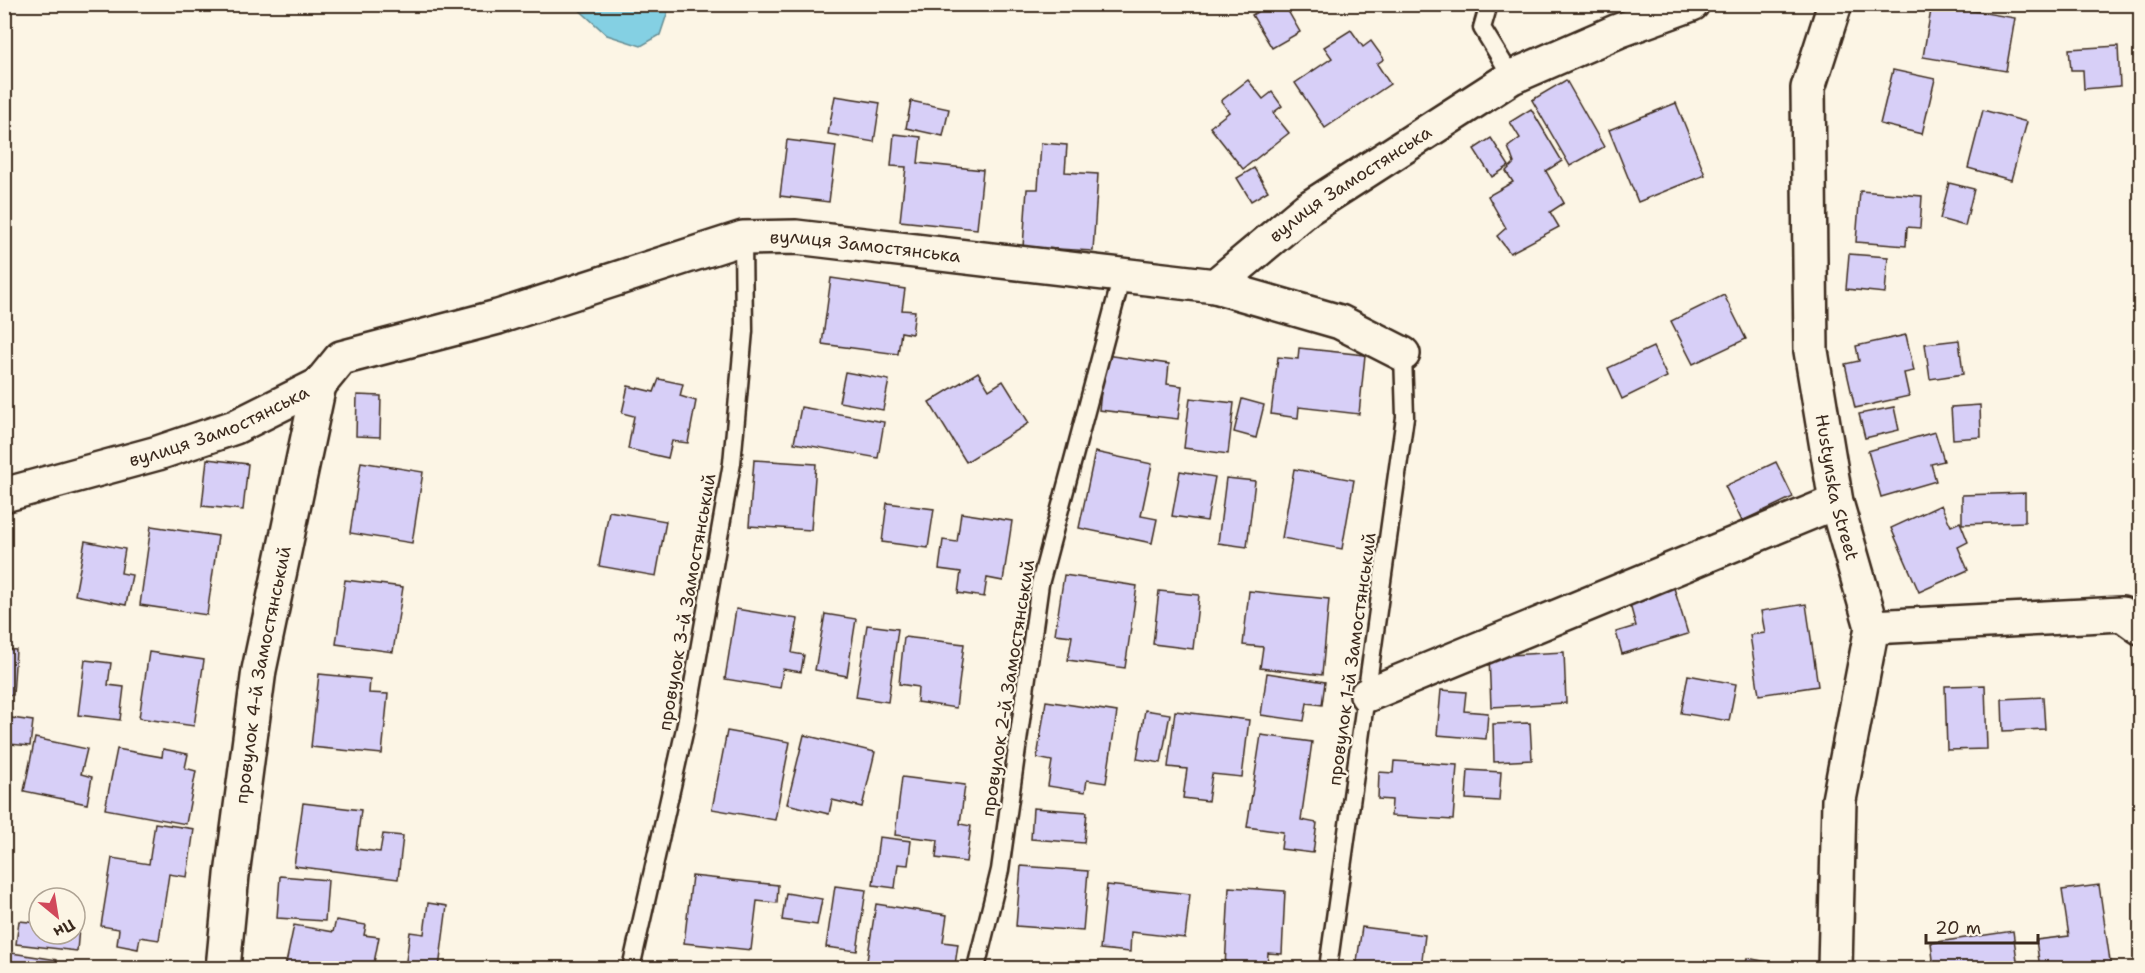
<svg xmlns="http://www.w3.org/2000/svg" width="2145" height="973" font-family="'Shantell Sans',sans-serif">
	<rect width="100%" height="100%" fill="#fcf5e5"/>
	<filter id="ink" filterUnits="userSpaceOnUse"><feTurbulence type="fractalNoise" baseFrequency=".0167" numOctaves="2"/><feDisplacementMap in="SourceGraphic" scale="12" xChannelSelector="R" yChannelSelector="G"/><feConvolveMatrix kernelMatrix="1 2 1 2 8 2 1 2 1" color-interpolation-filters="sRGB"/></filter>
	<g filter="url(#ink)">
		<polygon fill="#84d0e3" stroke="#678e94" stroke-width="1.5" points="574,5 670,5 660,35 641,46 607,35"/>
		<g fill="#d7cff7" stroke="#3b2a1e" stroke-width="1.5">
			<polygon points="1269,4 1284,4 1300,32 1272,48 1252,15"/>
			<polygon points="1932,4 2015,18 2006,71 1923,57"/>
			<polygon points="1351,30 1363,47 1371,41 1384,59 1377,64 1390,84 1325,128 1295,83 1332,58 1324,47"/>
			<polygon points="2118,46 2120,86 2084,89 2083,70 2071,70 2069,49"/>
			<polygon points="1893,70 1935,79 1922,134 1880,124"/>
			<polygon points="1248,80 1263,99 1272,92 1282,106 1273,113 1289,133 1243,169 1210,127 1229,112 1221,101"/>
			<polygon points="1566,80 1604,147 1570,166 1532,100"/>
			<polygon points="835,96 880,103 874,142 828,134"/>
			<polygon points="911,101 949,109 943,136 906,128"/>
			<polygon points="1676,103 1705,175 1638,202 1609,130"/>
			<polygon points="1531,109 1562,161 1546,171 1564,203 1550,212 1559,227 1510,253 1497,236 1506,228 1488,196 1513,182 1506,171 1514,163 1508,147 1520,138 1510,122"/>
			<polygon points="1983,110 2027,122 2011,180 1968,168"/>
			<polygon points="894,134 921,137 918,163 983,170 977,229 900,221 906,167 891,166"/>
			<polygon points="1491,138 1509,166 1492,177 1474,149"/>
			<polygon points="787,140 836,146 829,202 780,196"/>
			<polygon points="1041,143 1067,145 1065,172 1098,174 1093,251 1023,247 1027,189 1038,189"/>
			<polygon points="1254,168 1268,191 1251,201 1237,178"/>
			<polygon points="1949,183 1974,189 1965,226 1940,219"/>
			<polygon points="1860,191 1922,196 1920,228 1907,227 1906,246 1856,242"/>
			<polygon points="1849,254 1888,257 1885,293 1846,289"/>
			<polygon points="831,278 905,289 902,310 915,311 912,334 901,332 898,354 822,344"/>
			<polygon points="1724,295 1746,339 1693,364 1671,321"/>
			<polygon points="1906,335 1914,371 1904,373 1909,396 1855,408 1845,364 1859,361 1856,346"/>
			<polygon points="1959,340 1963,374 1930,379 1925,344"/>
			<polygon points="1653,347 1667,377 1622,399 1608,368"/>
			<polygon points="1299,348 1365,355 1359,414 1299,407 1298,418 1271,414 1278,357 1298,359"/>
			<polygon points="1105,355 1169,364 1167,384 1182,386 1178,419 1099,410"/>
			<polygon points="845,372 889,380 883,410 839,402"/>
			<polygon points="978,372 989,390 1003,381 1029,423 966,462 929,402"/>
			<polygon points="659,379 683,384 680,396 696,401 688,443 672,441 668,458 628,449 634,416 622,413 628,386 654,392"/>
			<polygon points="357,395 381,396 380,437 356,436"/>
			<polygon points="1190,398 1234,403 1228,454 1184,448"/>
			<polygon points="1242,399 1264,405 1256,438 1234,432"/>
			<polygon points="1980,405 1981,437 1953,439 1951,407"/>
			<polygon points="801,407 884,422 878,458 794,443"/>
			<polygon points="1894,407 1899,430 1865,438 1859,414"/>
			<polygon points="1935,432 1944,461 1931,464 1936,481 1881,497 1868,451"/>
			<polygon points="1095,452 1152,464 1141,516 1157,519 1152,543 1079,528"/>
			<polygon points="207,459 248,464 243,510 202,506"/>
			<polygon points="754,460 816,464 811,530 749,526"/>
			<polygon points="361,462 423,472 412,543 350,533"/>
			<polygon points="1776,462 1793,497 1742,521 1725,486"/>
			<polygon points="1294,469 1354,480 1342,549 1282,538"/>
			<polygon points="1180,471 1215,477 1207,521 1172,516"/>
			<polygon points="1226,478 1255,481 1247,547 1218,543"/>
			<polygon points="2025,493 2025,522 1962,524 1962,495"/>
			<polygon points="887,503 934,509 928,548 882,542"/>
			<polygon points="1941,505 1951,526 1960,522 1968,542 1958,547 1968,570 1919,592 1891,528"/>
			<polygon points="609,511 666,521 656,576 599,566"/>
			<polygon points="961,513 1012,521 1003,581 987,578 984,597 958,593 961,572 939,569 943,540 957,542"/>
			<polygon points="151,526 218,536 207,615 140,605"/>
			<polygon points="85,541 125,549 121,573 132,575 126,605 75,595"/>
			<polygon points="1064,575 1137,586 1125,668 1068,660 1072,636 1055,634"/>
			<polygon points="345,580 403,587 393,652 336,644"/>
			<polygon points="1674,588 1688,634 1622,654 1616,632 1636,626 1629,601"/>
			<polygon points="1159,591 1199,595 1193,649 1153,644"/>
			<polygon points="1249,591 1329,599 1322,675 1260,668 1263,647 1243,645"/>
			<polygon points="1806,604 1818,686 1759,695 1750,635 1765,633 1761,611"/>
			<polygon points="736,609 798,619 792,653 804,655 801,672 783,669 780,688 725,679"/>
			<polygon points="825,614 856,619 847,676 815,670"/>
			<polygon points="867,625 898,629 888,702 856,697"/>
			<polygon points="904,637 964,644 956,708 917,702 918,687 899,684"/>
			<polygon points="4,649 16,650 13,695 4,695"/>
			<polygon points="149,652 204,660 194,726 139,718"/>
			<polygon points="1564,652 1566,703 1491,707 1489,656"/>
			<polygon points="85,660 111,663 108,685 124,687 120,720 78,715"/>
			<polygon points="1267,673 1325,682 1322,705 1307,703 1304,721 1261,715"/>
			<polygon points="319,674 370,679 369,693 388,694 382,754 311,747"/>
			<polygon points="1688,675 1736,684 1729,721 1681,713"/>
			<polygon points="1985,685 1987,749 1947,750 1945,686"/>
			<polygon points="1441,690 1466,692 1464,711 1488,713 1486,739 1437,735"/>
			<polygon points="2043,697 2045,729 2003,731 2002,699"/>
			<polygon points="1046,701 1117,712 1106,783 1087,780 1085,792 1048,786 1052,761 1037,758"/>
			<polygon points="1145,710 1170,714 1161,763 1137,759"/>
			<polygon points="1175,711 1249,720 1242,777 1212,774 1208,801 1183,798 1187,769 1168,767"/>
			<polygon points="4,717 33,721 30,746 10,744 9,753 4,752"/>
			<polygon points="1530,723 1532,760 1494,762 1493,724"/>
			<polygon points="727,731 790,742 775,820 712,809"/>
			<polygon points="804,735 875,752 862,807 832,800 829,814 787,804"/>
			<polygon points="1261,735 1312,742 1301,820 1317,823 1313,853 1281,849 1283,832 1247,827"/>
			<polygon points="35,738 87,749 81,774 92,777 87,804 24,791"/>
			<polygon points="117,749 162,757 163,749 188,754 185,768 196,771 186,824 105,809"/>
			<polygon points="1394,761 1457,765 1453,820 1391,816 1392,800 1378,799 1379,772 1393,773"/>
			<polygon points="1468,770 1501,772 1499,801 1466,799"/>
			<polygon points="902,777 965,785 960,824 971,826 966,862 936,858 938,840 895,835"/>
			<polygon points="303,803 361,810 356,849 380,852 383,834 403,836 398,879 294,866"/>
			<polygon points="1033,808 1087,812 1084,843 1031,839"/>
			<polygon points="155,823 194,829 187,877 169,874 159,940 140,937 138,949 117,945 119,929 101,926 112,858 149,864"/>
			<polygon points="879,837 911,841 908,865 898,864 895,888 873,885"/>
			<polygon points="1021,866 1088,871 1083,931 1016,926"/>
			<polygon points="280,876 328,880 325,921 277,918"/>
			<polygon points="692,876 778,885 777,903 757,901 751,950 684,943"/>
			<polygon points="1107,885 1190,894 1185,938 1131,932 1130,952 1100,949"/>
			<polygon points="2099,885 2111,968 2040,968 2036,940 2069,936 2062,890"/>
			<polygon points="835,886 866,890 857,951 826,947"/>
			<polygon points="1229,887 1285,891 1282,954 1268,953 1267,968 1225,968"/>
			<polygon points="786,893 822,899 817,925 782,920"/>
			<polygon points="428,903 447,906 439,968 405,968 410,932 424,934"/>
			<polygon points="876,904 947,915 943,942 958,944 955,965 942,963 941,968 866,967"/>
			<polygon points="336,920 366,925 364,935 379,937 373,968 285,968 294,925 333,932"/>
			<polygon points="19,921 39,923 39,934 75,934 75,927 79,928 77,951 16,944"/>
			<polygon points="1362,927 1425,935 1421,968 1356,968"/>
			<polygon points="2013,931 2018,968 1934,968 1931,943"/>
			<polygon points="5,952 57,960 56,968 4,968"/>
			<polygon points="1747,958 1798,968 1745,968"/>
		</g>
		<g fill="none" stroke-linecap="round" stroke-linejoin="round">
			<defs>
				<g id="lane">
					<polyline points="1489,4 1482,28 1512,77"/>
					<polyline points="631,968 686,724 732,463 744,331 743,238"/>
					<polyline points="976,968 1000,870 1040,584 1122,276"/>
					<polyline points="1328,968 1405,417 1403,354"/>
				</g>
				<g id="street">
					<polyline points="1215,286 1340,322 1403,354"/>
					<path id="s1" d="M4,495L158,453L235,427L319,385L341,358L498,317L743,238L796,237L1215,286L1307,209L1512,77L1618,31L1692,4"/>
					<polyline points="1872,627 2122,614 2140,627"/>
					<polyline points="1367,695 1836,502"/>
					<path id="s2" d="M223,968L232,875L259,670L319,385"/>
				</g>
				<g id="secondary">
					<path id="s3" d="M1835,4L1808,88L1811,351L1836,502L1872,627L1839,800L1835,968"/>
				</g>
			</defs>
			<use href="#lane" stroke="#3b2a1e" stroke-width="21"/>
			<use href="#street" stroke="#3b2a1e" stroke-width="38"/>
			<use href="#secondary" stroke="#3b2a1e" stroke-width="38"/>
			<use href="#lane" stroke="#fcf5e5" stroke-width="16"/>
			<use href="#street" stroke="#fcf5e5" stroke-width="33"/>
			<use href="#secondary" stroke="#fcf5e5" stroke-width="33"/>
		</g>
	</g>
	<g text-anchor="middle" stroke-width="4.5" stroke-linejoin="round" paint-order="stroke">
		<g font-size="18" fill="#3b2a1e" stroke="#fcf5e5">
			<text dy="6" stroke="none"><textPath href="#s1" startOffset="1434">вулиця Замостянська</textPath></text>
			<text dy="6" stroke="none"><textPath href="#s1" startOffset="912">вулиця Замостянська</textPath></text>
			<text dy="6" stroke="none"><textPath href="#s1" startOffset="226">вулиця Замостянська</textPath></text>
			<text dy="6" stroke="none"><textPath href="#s3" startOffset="490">Hustynska Street</textPath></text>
			<text transform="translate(687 602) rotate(-80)" y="6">провулок 3-й Замостянський</text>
			<text transform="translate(1352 659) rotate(-82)" y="6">провулок 1-й Замостянський</text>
			<text dy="6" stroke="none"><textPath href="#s2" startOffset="296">провулок 4-й Замостянський</textPath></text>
			<text transform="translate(1008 688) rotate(-81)" y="6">провулок 2-й Замостянський</text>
		</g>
	</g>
	<rect width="2145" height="973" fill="none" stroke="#fcf5e5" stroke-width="24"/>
	<rect x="12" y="12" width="2121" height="949" fill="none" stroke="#3b2a1e" stroke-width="2" filter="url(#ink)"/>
	<g transform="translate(57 916) rotate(150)"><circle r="28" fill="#fcf5e5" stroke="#afa495" stroke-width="1.5"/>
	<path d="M0-4.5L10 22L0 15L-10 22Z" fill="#d1495b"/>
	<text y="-9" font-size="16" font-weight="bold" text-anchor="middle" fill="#3b2a1e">Пн</text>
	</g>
	<path d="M1926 934v9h112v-9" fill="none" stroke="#3b2a1e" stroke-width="3"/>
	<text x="1935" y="934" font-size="18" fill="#3b2a1e" stroke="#fcf5e5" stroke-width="4.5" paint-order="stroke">20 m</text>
</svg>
